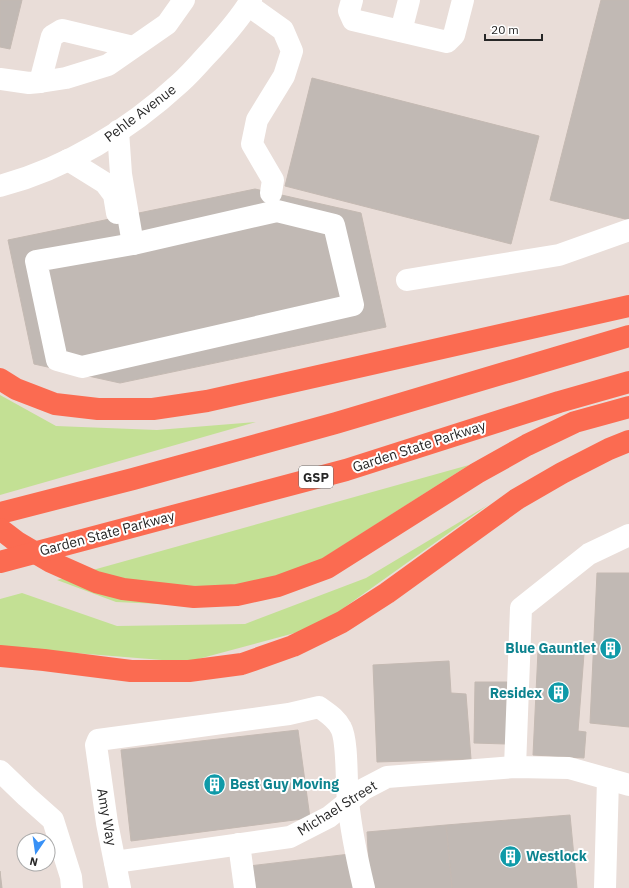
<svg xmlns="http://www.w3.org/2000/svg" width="629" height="888" font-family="'IBM Plex Sans',sans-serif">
	<rect width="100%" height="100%" fill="#e9ddd8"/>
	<g fill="#c3e094">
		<polygon points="0,395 56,426 157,430 256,422 0,495"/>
		<polygon points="469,465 309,567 206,606 116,602 57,580"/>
		<polygon points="488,505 317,627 187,662 0,647 0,599 22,593 117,626 245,624 366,578"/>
	</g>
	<g fill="#c1b9b4" stroke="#c4b9b2">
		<polygon points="0,0 22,0 10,49 0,47"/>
		<polygon points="601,0 629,0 629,220 550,200"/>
		<polygon points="312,78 539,136 511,244 285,186"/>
		<polygon points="255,189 361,213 386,327 120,383 34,364 8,240"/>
		<polygon points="597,573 629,573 629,727 590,723"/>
		<polygon points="538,651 584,654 578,731 586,732 584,758 533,755"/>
		<polygon points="449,661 451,693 466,694 471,759 377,762 373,665"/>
		<polygon points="475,682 507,682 506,744 474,743"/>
		<polygon points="298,730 310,818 131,841 121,750"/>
		<polygon points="570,815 577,888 452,888 446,825"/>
		<polygon points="446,825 452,888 370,888 367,832"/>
		<polygon points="350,854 353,888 251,888 249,866"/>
		<polygon points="0,871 2,888 0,888"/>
	</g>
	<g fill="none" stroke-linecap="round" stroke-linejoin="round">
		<g stroke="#fff" stroke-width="22">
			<polyline points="352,0 349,11 353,20 447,42 454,35 463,0"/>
			<polyline points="248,5 283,30 292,51 284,76 257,120 252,144 273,180 271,193"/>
			<polyline points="401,31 409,0"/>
			<polyline points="0,79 29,83 40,82 66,78 108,65 167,24 184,0"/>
			<polyline points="40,82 52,36 62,30 133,47"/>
			<polyline points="118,131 121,174 133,244"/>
			<polyline points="68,160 105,183 114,195 117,213"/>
			<path d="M0,186C67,168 129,130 180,83C189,75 197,66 205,57C221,40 239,20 251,0"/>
			<polygon points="277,211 334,225 353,305 82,367 57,360 36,261 133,244"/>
			<polyline points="407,280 559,255 629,230"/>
			<polyline points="515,767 521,608 589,554 629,535"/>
			<polyline points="0,771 26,796 53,820 71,877 72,888"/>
			<polyline points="239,844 245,888"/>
			<polyline points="115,862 290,837 329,817 364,789 387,777 515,767 569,768 629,785"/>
			<path d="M120,888L107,823L96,745L98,740L289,714L319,707C327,713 336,718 341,728C348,741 346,784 348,801C351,830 357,859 364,888"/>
			<polyline points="605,888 608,779"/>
		</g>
		<g stroke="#fb6b51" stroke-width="22">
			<polyline points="0,379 16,389 55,404 98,409 153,409 207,401 629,306"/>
			<polyline points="0,513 133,479 336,423 629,336"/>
			<polyline points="0,529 17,542 51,562 96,582 123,589 194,597 237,595 278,586 327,568 477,473 527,445 575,422 629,407"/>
			<polyline points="0,562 346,470 559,402 629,382"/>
			<polyline points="0,656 44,660 131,671 189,671 242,664 293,646 342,622 387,593 517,499 562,473 609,449 629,441"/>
		</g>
	</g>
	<defs>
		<symbol id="building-disc" viewBox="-11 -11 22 22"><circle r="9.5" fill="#0f9aa8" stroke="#fff"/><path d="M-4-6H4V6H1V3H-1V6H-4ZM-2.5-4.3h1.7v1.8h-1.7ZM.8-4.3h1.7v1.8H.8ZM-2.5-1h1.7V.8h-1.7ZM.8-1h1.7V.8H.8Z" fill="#fff"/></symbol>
	</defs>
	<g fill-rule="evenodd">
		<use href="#building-disc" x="598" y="636" width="25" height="25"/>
		<use href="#building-disc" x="546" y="680" width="25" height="25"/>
		<use href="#building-disc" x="202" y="772" width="25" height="25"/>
		<use href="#building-disc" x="498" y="844" width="25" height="25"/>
	</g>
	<g text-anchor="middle" stroke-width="4" stroke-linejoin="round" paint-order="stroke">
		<rect fill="#fff" stroke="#686868" stroke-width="1" x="299" y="466" width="34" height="22" rx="3"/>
		<g font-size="13" font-weight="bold" fill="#272727">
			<text x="316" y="482">GSP</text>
		</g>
		<g font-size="14" fill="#272727" stroke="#fff">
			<text transform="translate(140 113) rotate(-37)" y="5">Pehle Avenue</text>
			<text transform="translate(419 446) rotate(-18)" y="5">Garden State Parkway</text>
			<text transform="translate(107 533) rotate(-15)" y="5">Garden State Parkway</text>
			<text transform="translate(337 808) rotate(-32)" y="5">Michael Street</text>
			<text transform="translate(107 817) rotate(80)" y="5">Amy Way</text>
		</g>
		<g font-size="14" font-weight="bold" fill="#0d838f" stroke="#fff" text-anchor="end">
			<text x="596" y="653">Blue Gauntlet</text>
			<text x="542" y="698">Residex</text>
			<text x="230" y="789" text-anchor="start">Best Guy Moving</text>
			<text x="526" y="861" text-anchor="start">Westlock</text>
		</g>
	</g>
	<g transform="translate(36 852) rotate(193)"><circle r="19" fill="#ffffff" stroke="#a9a9a9"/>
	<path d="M0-3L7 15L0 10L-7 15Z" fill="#3891f6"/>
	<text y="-6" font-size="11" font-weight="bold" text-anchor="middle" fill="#272727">N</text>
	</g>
	<path d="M485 34v6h57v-6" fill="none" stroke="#272727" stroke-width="2"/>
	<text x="491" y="34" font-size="12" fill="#272727" stroke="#ffffff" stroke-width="3" paint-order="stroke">20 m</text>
</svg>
